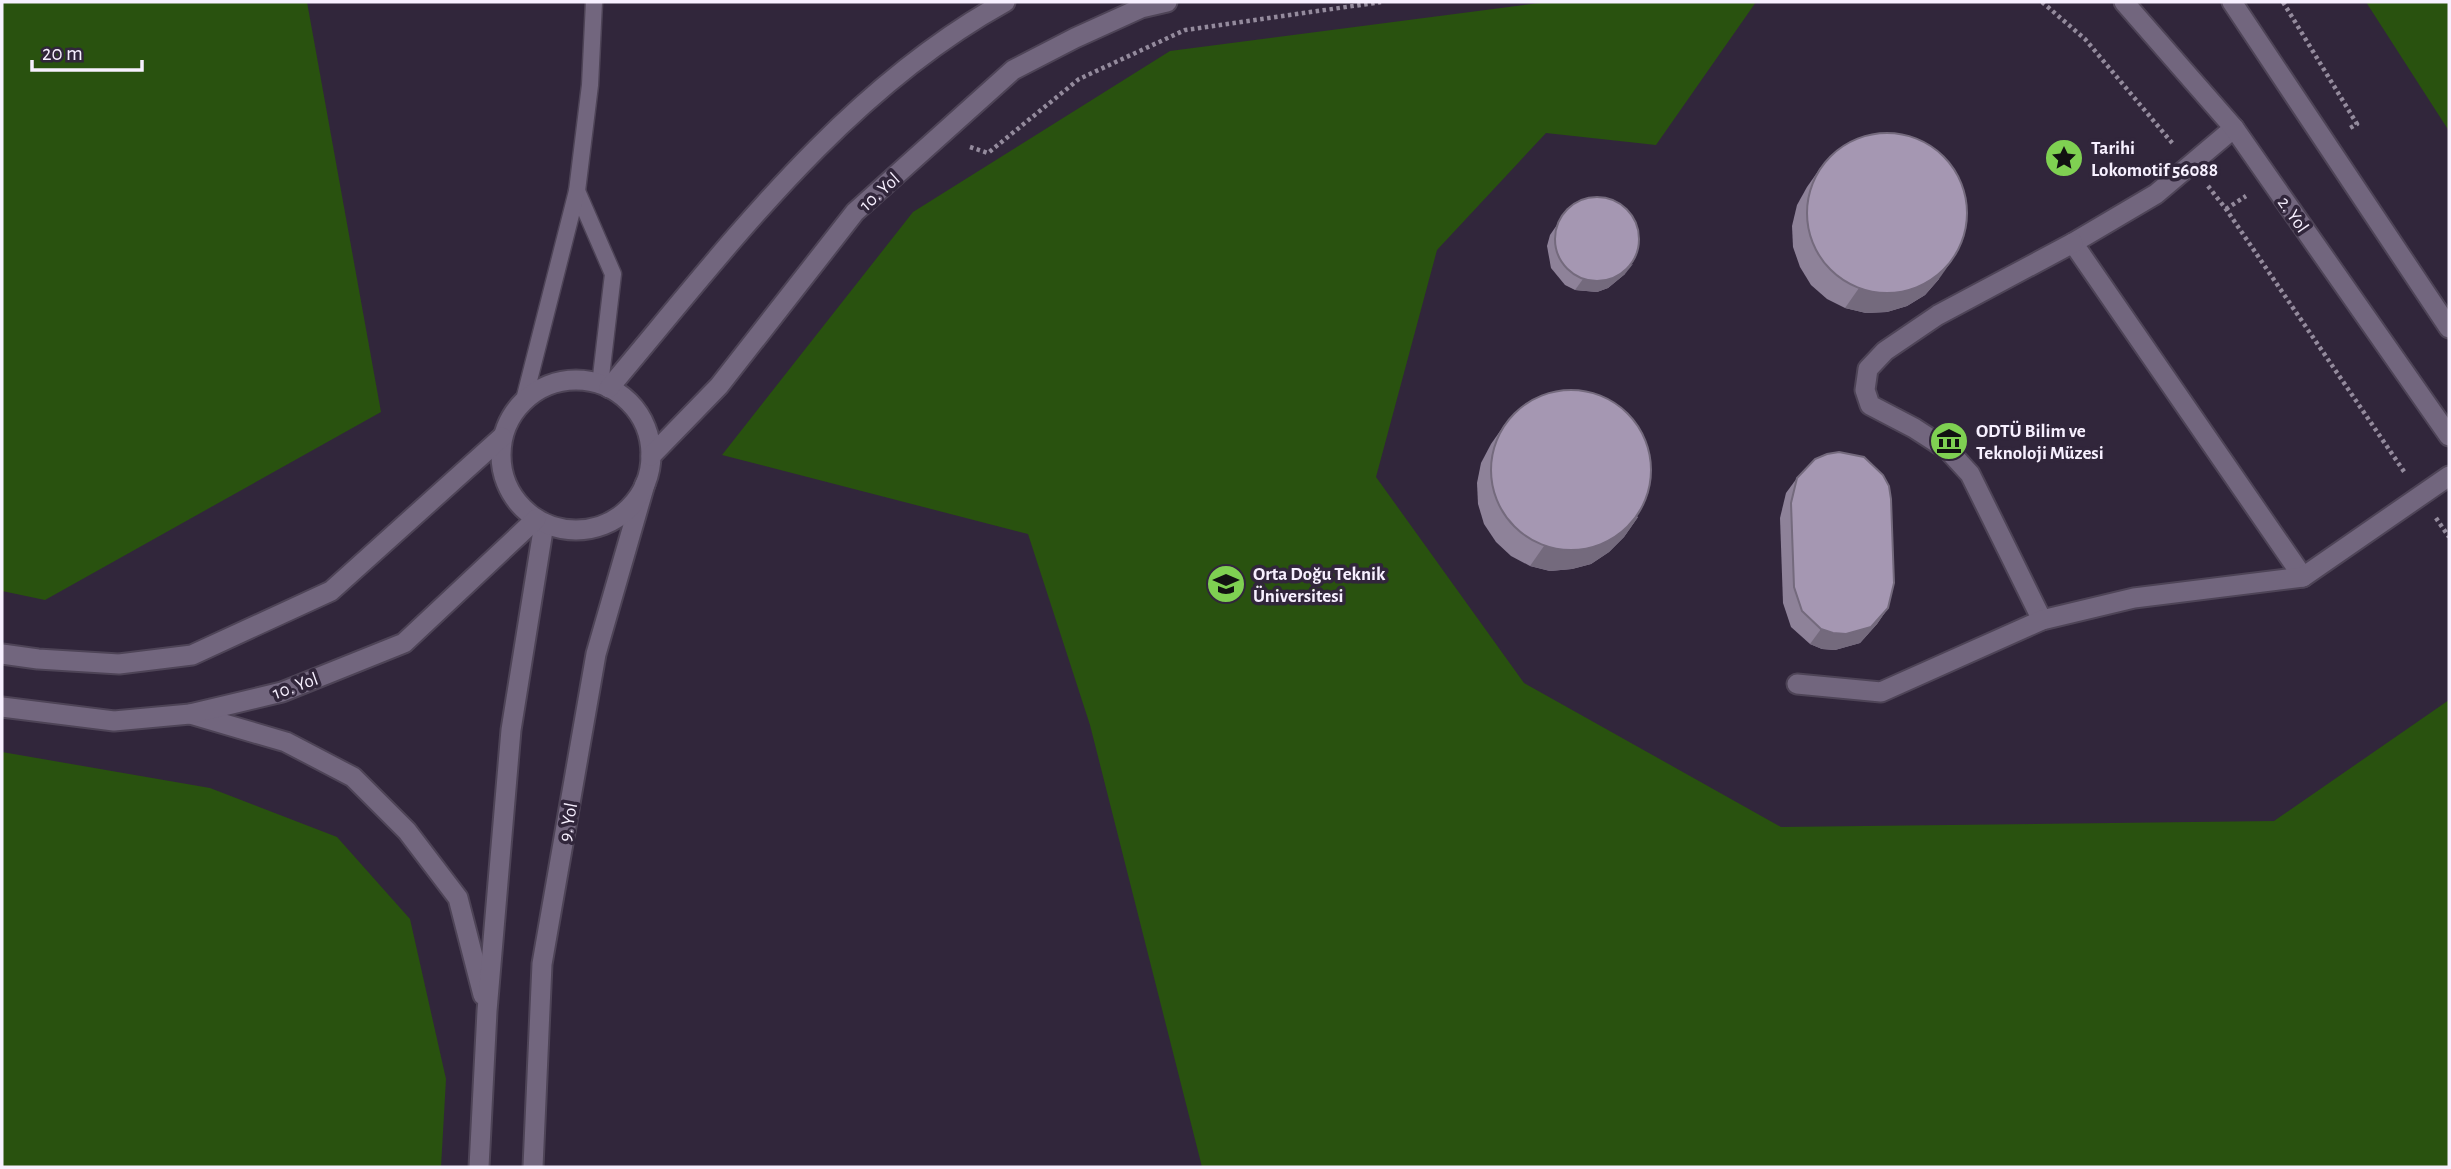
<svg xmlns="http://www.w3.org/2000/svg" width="2451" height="1169" font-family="'Alegreya Sans',sans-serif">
	<rect width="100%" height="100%" fill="#31263b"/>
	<g fill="#29520f">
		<polygon points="2,2 307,2 381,412 45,600 2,591"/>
		<polygon points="1547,2 1756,2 1656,145 1546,133 1437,250 1376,477 1524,683 1781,827 2274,821 2449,700 2449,1167 1202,1167 1090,725 1028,534 722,455 913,212 1170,51"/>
		<polygon points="2366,2 2449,2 2449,131"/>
		<polygon points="2,752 210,788 337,837 410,919 446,1079 441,1167 2,1167"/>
	</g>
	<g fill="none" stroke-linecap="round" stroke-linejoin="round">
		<defs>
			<g id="service">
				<polyline points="577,191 613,274 600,385"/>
				<polyline points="524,400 577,191 590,85 594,2"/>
			</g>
			<g id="minor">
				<polyline points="2234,128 2156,194 2073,243 2303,577"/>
				<polyline points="2042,620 1970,474 1948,450 1914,428 1870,405 1865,390 1868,369 1885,351 1938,315 2073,243"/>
				<polyline points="1797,684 1881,692 2042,620 2134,598 2303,577 2449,476"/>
				<polyline points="190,714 286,742 353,777 407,831 458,898 483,995"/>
				<polyline points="479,1167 487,1011 511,730 544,524"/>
				<polyline points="533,1167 542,964 596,654 645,484"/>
			</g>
			<g id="tertiary">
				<polyline points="2124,2 2234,128 2449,436"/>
				<polyline points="2232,2 2449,328"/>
				<circle cx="576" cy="455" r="75"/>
				<path d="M609,388C727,248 842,92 1005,2"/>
				<polyline points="651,456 719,386 855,212 1013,70 1075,38 1141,8 1167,2"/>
				<polyline points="2,654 38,659 119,664 192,655 331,591 502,437"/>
				<polyline points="2,707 114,721 190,714 282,692 404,643 536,519"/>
			</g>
		</defs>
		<use href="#service" stroke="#4e4457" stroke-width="19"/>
		<use href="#minor" stroke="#4e4457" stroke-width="23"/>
		<use href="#tertiary" stroke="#4e4457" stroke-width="23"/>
		<g stroke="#948b9d" stroke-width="4.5" stroke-dasharray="3.5 3.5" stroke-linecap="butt">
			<polyline points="2042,2 2085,39 2173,144"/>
			<polyline points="2283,2 2357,124 2350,128"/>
			<polyline points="970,147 988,153 1079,79 1185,30 1381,2"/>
			<polyline points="2208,186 2226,209 2405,473"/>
			<polyline points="2226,209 2246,196"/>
			<polyline points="2436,518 2449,537"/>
		</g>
		<use href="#service" stroke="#72667e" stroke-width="16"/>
		<use href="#minor" stroke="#72667e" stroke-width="19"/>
		<use href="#tertiary" stroke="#72667e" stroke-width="19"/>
	</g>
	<g fill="#8e8299">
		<polygon points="1821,167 1939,279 1925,295 1907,306 1887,312 1866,313 1845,308 1827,299 1811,285 1800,267 1793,247 1792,226 1797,205 1807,187"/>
		<polygon points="1570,206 1625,274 1608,288 1597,292 1575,290 1565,285 1551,268 1547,246 1550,235"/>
		<polygon points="1505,424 1638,517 1624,537 1609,552 1591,564 1572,569 1550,571 1530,566 1511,556 1496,542 1484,524 1478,504 1477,483 1481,463 1491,444"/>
		<polygon points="1797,478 1888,608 1877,624 1860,643 1835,650 1822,649 1810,644 1791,627 1783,603 1780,518 1786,493"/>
	</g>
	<g fill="#746a7d">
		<polygon points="1953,259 1939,279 1925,295 1907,306 1887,312 1866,313 1845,308 1859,288"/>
		<polygon points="1633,264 1625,274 1608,288 1597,292 1575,290 1583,279"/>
		<polygon points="1638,517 1624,537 1609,552 1591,564 1572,569 1550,571 1530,566 1544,546"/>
		<polygon points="1888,608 1877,624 1860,643 1835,650 1822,649 1810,644 1821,629"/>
	</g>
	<g fill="#a597b2" stroke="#746a7d" stroke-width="2">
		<circle cx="1887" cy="213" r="80"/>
		<circle cx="1597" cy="239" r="42"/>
		<circle cx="1571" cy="470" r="80"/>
		<polygon points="1839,452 1864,457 1883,475 1889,486 1891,499 1894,583 1888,608 1871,627 1846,634 1833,633 1821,629 1802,611 1794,587 1791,503 1797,478 1815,459 1827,454"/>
	</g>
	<defs>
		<symbol id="sight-disc" viewBox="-11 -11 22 22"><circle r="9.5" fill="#7fd052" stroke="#31263b"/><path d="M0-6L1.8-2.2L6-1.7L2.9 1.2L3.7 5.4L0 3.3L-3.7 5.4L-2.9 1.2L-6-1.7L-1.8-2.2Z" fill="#111"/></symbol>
		<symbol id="museum-disc" viewBox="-11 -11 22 22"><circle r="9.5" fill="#7fd052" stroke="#31263b"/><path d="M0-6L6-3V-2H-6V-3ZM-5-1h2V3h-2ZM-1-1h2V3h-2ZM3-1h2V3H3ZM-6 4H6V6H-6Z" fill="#111"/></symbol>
		<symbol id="university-disc" viewBox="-11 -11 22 22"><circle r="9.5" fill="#7fd052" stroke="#31263b"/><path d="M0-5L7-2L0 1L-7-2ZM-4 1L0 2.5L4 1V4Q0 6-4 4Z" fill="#111"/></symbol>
	</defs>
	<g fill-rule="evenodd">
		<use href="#sight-disc" x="2042" y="136" width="44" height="44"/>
		<use href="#museum-disc" x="1927" y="419" width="44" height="44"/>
		<use href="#university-disc" x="1204" y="562" width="44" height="44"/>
	</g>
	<g text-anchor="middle" stroke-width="7" stroke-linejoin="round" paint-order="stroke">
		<g font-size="19" font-weight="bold" fill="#f7f0ff" stroke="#31263b" text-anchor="start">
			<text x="2091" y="154">Tarihi<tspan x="2091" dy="22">Lokomotif 56088</tspan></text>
			<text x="1976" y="437">ODTÜ Bilim ve<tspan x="1976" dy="22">Teknoloji Müzesi</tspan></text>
			<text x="1253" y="580">Orta Doğu Teknik<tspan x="1253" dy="22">Üniversitesi</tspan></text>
		</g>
		<g font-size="19" fill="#f7f0ff" stroke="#31263b">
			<text transform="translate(879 191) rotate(-42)" y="7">10. Yol</text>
			<text transform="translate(2294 214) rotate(55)" y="7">2. Yol</text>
			<text transform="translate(295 685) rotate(-20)" y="7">10. Yol</text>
			<text transform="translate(567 822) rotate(-80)" y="7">9. Yol</text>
		</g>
	</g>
	<rect width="2451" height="1169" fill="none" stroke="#f7f0ff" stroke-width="7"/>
	<path d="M32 60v10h110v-10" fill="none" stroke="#f7f0ff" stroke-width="3.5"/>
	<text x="42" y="60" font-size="21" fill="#f7f0ff" stroke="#31263b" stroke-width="5" paint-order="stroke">20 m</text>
</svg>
